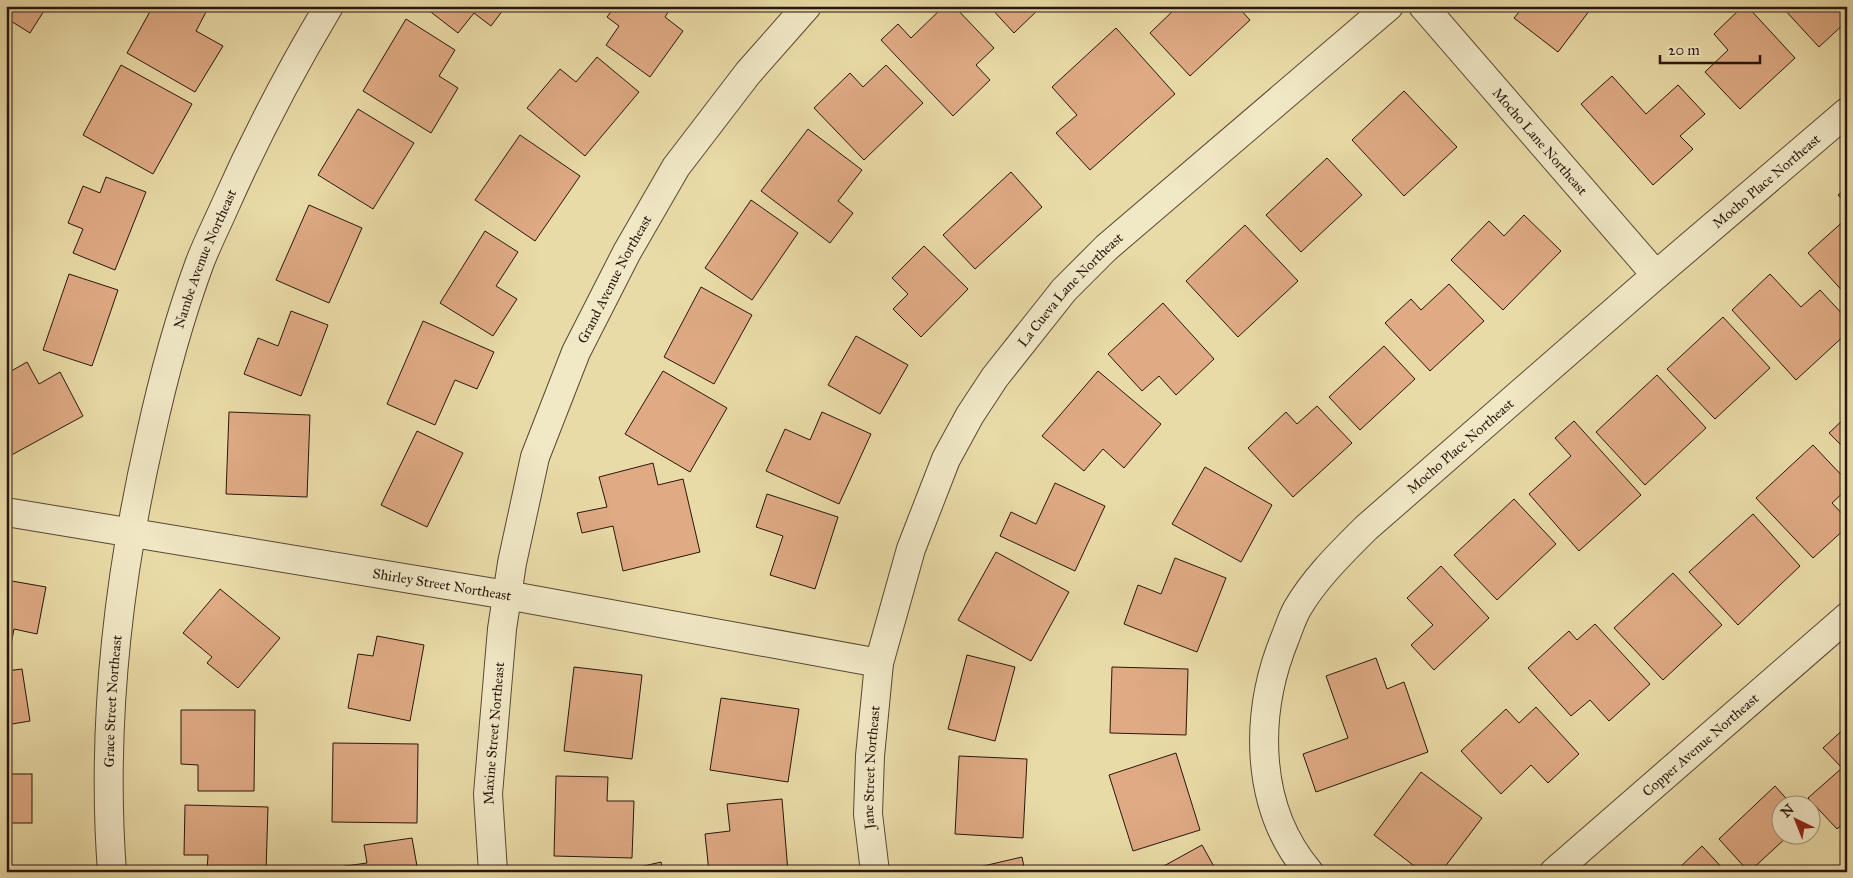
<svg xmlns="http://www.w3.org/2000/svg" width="1853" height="878" font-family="'IM FELL Great Primer',serif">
	<rect width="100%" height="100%" fill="#e9dba7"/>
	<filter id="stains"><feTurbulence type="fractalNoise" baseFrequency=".004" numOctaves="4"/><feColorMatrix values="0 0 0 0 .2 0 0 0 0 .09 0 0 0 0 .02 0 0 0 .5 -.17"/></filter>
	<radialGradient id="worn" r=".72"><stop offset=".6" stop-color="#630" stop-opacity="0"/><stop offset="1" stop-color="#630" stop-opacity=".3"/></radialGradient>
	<g fill="#dfaa84" stroke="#28160e">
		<polygon points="6,6 47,6 30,33 6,18"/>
		<polygon points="153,6 196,6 206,12 196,31 223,46 195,92 127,53"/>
		<polygon points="423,6 506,6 491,26 474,13 458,33"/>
		<polygon points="615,6 672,6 665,17 683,31 650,77 606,45 619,26 607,17"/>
		<polygon points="944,6 954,6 994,48 976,65 990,80 953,116 881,40 898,24 911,38"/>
		<polygon points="989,6 1042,6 1014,33"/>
		<polygon points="1178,6 1237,6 1250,20 1190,76 1150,33"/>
		<polygon points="1524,6 1593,6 1558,52 1514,18"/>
		<polygon points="1743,6 1747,6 1795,58 1740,109 1705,72 1728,50 1714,34"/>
		<polygon points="1786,6 1847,6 1847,21 1819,47 1783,8"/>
		<polygon points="406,19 455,50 439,76 458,88 431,133 363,91"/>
		<polygon points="1116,28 1175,94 1090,170 1056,133 1077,115 1052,87"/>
		<polygon points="597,57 639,92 585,156 527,108 560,69 576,82"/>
		<polygon points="121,65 192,104 153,174 83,135"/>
		<polygon points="886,65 923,103 864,160 814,108 850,73 863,87"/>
		<polygon points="1612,76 1646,114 1678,85 1705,114 1680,136 1693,149 1653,185 1581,104"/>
		<polygon points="1404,91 1457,147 1404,196 1352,140"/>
		<polygon points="358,109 414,143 373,209 318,175"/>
		<polygon points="808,129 862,170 838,201 853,213 830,243 761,191"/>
		<polygon points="520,135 580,176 535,241 475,200"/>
		<polygon points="1327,158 1362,195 1301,252 1266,215"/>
		<polygon points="1011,172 1042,207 975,269 943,235"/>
		<polygon points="106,177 146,192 115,270 73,253 83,229 68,223 83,186 100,193"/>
		<polygon points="1847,187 1847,205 1838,195"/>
		<polygon points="751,200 798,233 752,300 705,268"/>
		<polygon points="309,205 362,228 329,303 276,280"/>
		<polygon points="1524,215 1561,251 1503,310 1451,260 1489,221 1504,236"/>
		<polygon points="1847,218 1847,296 1808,253"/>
		<polygon points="1245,225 1298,281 1238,337 1186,281"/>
		<polygon points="485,231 518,252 496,286 517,299 493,336 440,303"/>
		<polygon points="924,246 968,289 921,337 893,309 908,294 892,278"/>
		<polygon points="69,274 118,290 92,366 43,350"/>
		<polygon points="1770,274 1801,307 1820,290 1847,319 1847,333 1796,380 1732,310"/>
		<polygon points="1449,284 1484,321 1430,371 1385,323 1411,299 1421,310"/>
		<polygon points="701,287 752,315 714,384 664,357"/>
		<polygon points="1163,303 1214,359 1176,395 1159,376 1142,391 1108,354"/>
		<polygon points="291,311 328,325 301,396 244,374 258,338 278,346"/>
		<polygon points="1723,317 1770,368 1715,419 1667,369"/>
		<polygon points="423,321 494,352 477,389 455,380 435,425 387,404"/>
		<polygon points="856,336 908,365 880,414 828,385"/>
		<polygon points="1384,346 1415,379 1360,430 1329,397"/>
		<polygon points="27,362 39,384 60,372 83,416 6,458 6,374"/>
		<polygon points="663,371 727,408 690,472 625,434"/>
		<polygon points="1098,371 1161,424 1124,468 1103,449 1084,471 1042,436"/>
		<polygon points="1657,375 1706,428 1645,485 1596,432"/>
		<polygon points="1317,406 1352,443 1293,497 1248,448 1286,412 1297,424"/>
		<polygon points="229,412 310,415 307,497 226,494"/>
		<polygon points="822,412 871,434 839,504 766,471 785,429 810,440"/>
		<polygon points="1847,416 1847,451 1829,433"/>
		<polygon points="1574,421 1641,495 1579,551 1529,494 1571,456 1555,438"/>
		<polygon points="417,431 463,453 427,527 381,505"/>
		<polygon points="1813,445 1847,481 1847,489 1832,503 1847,519 1847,527 1813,558 1756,498"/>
		<polygon points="653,463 658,485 683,479 700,552 623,571 613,526 582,533 577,513 607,507 599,477"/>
		<polygon points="1205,467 1272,505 1241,562 1172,524"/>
		<polygon points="1055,483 1105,506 1075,571 1000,536 1011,512 1036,524"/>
		<polygon points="767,494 838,517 815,589 770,575 783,536 756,527"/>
		<polygon points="1514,499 1556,544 1497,600 1454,555"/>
		<polygon points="1753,514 1800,566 1738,625 1689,572"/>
		<polygon points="996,552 1069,592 1031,661 958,620"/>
		<polygon points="1175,558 1226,578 1197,652 1124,624 1138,585 1161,594"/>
		<polygon points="1441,566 1489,618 1434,670 1411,645 1433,625 1407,598"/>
		<polygon points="1673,573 1722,625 1663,680 1614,628"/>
		<polygon points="6,580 46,587 37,634 14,629 9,655 6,655"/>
		<polygon points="220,589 280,638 238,688 207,663 212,657 183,633"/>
		<polygon points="1595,624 1650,684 1609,721 1590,700 1571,716 1528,668 1569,631 1577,640"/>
		<polygon points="377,636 424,645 410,721 348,708 358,654 373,656"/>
		<polygon points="967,655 1015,667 995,741 948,729"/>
		<polygon points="1376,658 1387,689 1404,682 1428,752 1316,792 1303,754 1348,738 1326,676"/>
		<polygon points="574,667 642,675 632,759 564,751"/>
		<polygon points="1112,667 1188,669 1186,735 1110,733"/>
		<polygon points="22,669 30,721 6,725 6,671"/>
		<polygon points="721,698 799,709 788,782 710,770"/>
		<polygon points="1536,707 1579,754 1548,783 1531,765 1501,794 1461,751 1506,709 1519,723"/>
		<polygon points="181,710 255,710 254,791 198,791 198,765 181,764"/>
		<polygon points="1847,726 1847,820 1837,829 1808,798 1842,768 1823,748"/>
		<polygon points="333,743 418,744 417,823 332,822"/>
		<polygon points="1176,753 1200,830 1133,851 1109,775"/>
		<polygon points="959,756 1027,759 1023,838 955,834"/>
		<polygon points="1421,772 1482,818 1441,872 1422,872 1374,835"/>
		<rect x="6" y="774" width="26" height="49"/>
		<polygon points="556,776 608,777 607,801 634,801 632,858 554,856"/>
		<polygon points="1775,786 1793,806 1780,806 1780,836 1788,836 1749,872 1719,839"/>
		<polygon points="782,799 788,872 709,872 705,834 730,831 727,804"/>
		<polygon points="185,805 268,807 266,872 207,872 208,855 184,855"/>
		<polygon points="412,838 418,872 316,872 316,870 367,863 364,845"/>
		<polygon points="1202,845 1217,872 1164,872 1162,867"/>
		<polygon points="1702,846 1726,872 1675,872"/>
		<polygon points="1022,857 1025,872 980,872 979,867"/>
		<polygon points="9,862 18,872 6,872 6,864"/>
		<polygon points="661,862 663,872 618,872"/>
	</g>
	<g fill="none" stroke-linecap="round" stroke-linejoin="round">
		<defs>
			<g id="street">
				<path id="s1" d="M1423,6L1656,275"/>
				<path id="s2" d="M6,512L507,595L879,663"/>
				<path id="s3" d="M112,872C101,726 118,579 150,438C163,378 179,319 200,262C207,244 216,226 224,208C255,138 290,71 329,6"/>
				<path id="s4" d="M493,872L488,794L502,629L512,563L535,457L576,352L627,252L676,167L748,73L807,6"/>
				<path id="s5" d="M875,872L868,814L870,756L879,663L911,549L946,459L970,415L995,377L1064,290L1106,248L1389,6"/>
				<path id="s6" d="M1309,872C1254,807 1254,714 1285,638C1289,628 1292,618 1297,609C1315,578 1341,553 1366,528L1656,275L1847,112"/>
				<path id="s7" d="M1554,872L1847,617"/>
			</g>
		</defs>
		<use href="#street" stroke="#584734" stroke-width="30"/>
		<use href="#street" stroke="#f1e8c6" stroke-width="28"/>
	</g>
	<g text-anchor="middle" stroke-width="5" stroke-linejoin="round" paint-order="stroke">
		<g font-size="14" fill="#28160e" stroke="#f1e8c6">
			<text dy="5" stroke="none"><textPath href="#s1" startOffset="179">Mocho Lane Northeast</textPath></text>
			<text dy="5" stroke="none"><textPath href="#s6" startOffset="915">Mocho Place Northeast</textPath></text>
			<text dy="5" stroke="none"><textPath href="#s3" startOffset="625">Nambe Avenue Northeast</textPath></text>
			<text dy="5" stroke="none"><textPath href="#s4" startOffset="614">Grand Avenue Northeast</textPath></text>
			<text dy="5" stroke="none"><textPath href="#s5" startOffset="636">La Cueva Lane Northeast</textPath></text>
			<text dy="5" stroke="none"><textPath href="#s6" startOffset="510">Mocho Place Northeast</textPath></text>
			<text dy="5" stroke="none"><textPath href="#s2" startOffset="442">Shirley Street Northeast</textPath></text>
			<text dy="5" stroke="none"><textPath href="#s3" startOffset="171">Grace Street Northeast</textPath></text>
			<text dy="5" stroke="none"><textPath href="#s4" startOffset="139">Maxine Street Northeast</textPath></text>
			<text dy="5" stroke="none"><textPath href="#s7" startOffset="194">Copper Avenue Northeast</textPath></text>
			<text dy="5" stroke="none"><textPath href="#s5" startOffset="105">Jane Street Northeast</textPath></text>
		</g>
	</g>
	<rect width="1853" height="878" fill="none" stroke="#e9dba7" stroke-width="25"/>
	<rect x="8" y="8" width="1838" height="863" fill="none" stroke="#28160e" stroke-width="2.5"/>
	<rect x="12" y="12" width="1828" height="853" fill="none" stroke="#28160e"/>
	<g transform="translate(1796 820) rotate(317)"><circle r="24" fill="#f1e8c6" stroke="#a1947c"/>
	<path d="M0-4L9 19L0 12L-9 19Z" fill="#8f2418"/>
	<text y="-8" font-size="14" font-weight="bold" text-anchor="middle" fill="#28160e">N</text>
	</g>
	<path d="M1660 55v8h100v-8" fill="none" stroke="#28160e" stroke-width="2.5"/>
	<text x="1668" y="55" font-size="15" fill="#28160e" stroke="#f1e8c6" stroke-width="4" paint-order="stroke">20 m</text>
	<rect width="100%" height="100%" filter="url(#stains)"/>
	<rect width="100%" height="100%" fill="url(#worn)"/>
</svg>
